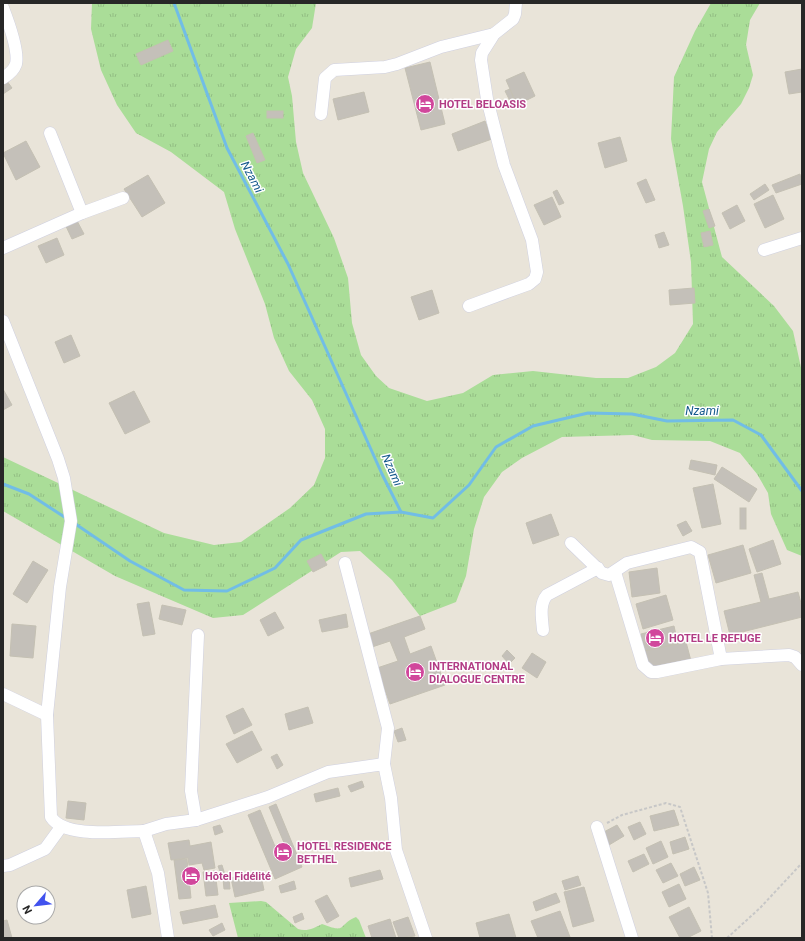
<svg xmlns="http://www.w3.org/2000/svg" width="805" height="941" font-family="Roboto,sans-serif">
	<defs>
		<pattern id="grass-tufts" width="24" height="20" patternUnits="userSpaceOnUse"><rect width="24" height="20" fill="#aadd98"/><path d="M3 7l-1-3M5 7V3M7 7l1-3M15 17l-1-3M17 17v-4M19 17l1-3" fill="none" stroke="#92be83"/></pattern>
	</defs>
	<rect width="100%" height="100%" fill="#e9e4d9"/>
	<g fill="url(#grass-tufts)">
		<polygon points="92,3 316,3 312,28 296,49 288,77 292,96 296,142 303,173 334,238 348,278 352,323 361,355 376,376 389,388 427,401 463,393 493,375 533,371 596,378 628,378 656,367 675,353 693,324 691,262 683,206 671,139 674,77 695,31 711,3 760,3 750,20 746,45 753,75 749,88 741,104 717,132 709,149 702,182 722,257 774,306 793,331 802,372 802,556 787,550 771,514 768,493 757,474 740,453 710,441 652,440 633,435 562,437 522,458 502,472 484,497 474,529 466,576 456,602 420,616 392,580 360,551 341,552 243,615 213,618 115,576 3,511 3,457 164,533 214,545 241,542 290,508 314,485 325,458 325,429 312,400 289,371 274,338 265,304 235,229 224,192 171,152 136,133 117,105 101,70 91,29"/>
		<path d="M261,901L266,902L298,929C307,932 314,928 322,924C348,934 337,925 356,917L359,920L366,938H238L229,903Z"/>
	</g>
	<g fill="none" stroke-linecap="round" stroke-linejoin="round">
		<g stroke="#71bde6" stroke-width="3">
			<polyline points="174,3 227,148 288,264 382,474 401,512 433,518 469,485 496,447 533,426 588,413 632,414 667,421 733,420 761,435 802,491"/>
			<polyline points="3,484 29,494 66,518"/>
			<polyline points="74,523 130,561 184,590 227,591 275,568 301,540 366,514 401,512"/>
		</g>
	</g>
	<g fill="#c4c0b9" stroke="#c4c0b3">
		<polygon points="168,40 173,51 141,65 136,54"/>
		<polygon points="430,62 445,124 421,130 405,68"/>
		<polygon points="802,69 802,92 789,94 785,72"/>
		<polygon points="524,72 535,96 517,105 506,80"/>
		<polygon points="4,77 12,88 3,94 3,78"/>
		<polygon points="510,89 514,99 510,101 505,91"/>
		<polygon points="364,92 369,112 338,120 333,99"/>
		<rect x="267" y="111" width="16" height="7"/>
		<polygon points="485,121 492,139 458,151 452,134"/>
		<polygon points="253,133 265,160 257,163 246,136"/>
		<polygon points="620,137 627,161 605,168 598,143"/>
		<polygon points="26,141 40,167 16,180 3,153"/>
		<polygon points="800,174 802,184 776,193 772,185"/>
		<polygon points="148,175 165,203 142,217 124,189"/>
		<polygon points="646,179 655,200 646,203 637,183"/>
		<polygon points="765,184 769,190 754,200 750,194"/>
		<polygon points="557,190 564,203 559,205 553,192"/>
		<polygon points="773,195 784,219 765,228 754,204"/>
		<polygon points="552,197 561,217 544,225 534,205"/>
		<polygon points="737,205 745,221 730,229 722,213"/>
		<polygon points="709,209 715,226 709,228 703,211"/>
		<polygon points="75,217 84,234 72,239 64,222"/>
		<polygon points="710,231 713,245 704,247 701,233"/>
		<polygon points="664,232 669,245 659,248 655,235"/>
		<polygon points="57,238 64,255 46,263 38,246"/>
		<polygon points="694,288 695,303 670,305 669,290"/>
		<polygon points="432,290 439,313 419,320 411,297"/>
		<polygon points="71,335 80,356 64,363 55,342"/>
		<polygon points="3,389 12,405 3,410"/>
		<polygon points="134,391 150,422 125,434 109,403"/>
		<polygon points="691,460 717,465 715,475 689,469"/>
		<polygon points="722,467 757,489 749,502 714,479"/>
		<polygon points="713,484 721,524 702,528 693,488"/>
		<rect x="740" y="508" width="6" height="21"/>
		<polygon points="551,514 559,535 533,544 526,523"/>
		<polygon points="686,521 692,531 683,536 677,525"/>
		<polygon points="773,540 781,564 757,572 749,549"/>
		<polygon points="743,545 751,573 716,583 708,555"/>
		<polygon points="321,554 327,565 313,572 307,561"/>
		<polygon points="33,561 48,570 27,603 13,594"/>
		<polygon points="657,568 660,593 632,597 629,572"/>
		<polygon points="762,573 769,599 798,592 802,607 802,617 730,635 724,611 761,602 754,575"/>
		<polygon points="666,595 673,620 643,629 636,604"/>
		<polygon points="149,602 155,634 143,636 137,604"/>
		<polygon points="162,605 186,610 182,625 159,619"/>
		<polygon points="275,612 284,628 268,636 260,620"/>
		<polygon points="346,614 348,627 322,632 319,620"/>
		<polygon points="420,616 425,629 404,637 410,654 431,646 445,685 390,704 377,668 398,661 390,641 369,648 365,635"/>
		<polygon points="12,624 36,626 33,658 10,656"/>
		<polygon points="674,626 678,644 645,651 641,634"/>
		<polygon points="686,642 691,661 649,670 645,651"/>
		<polygon points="507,650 515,658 509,664 502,656"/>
		<polygon points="532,653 546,662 537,678 522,668"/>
		<polygon points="308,707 313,723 289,730 285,714"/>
		<polygon points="243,708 252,725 234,734 226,716"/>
		<polygon points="402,728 406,740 398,742 394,731"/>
		<polygon points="252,731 262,750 237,763 226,744"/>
		<polygon points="277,754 283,765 277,769 271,757"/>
		<polygon points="362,781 364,787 351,792 348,786"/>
		<polygon points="338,788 340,796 316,802 314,794"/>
		<polygon points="68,801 86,803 84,820 66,818"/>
		<polygon points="276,804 302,867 275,879 248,815 260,810 281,861 290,857 269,807"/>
		<polygon points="674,810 679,825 654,831 650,816"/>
		<polygon points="640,822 646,834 634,840 628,827"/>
		<polygon points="220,825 223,832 215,835 213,827"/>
		<polygon points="617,825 624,836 609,845 602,833"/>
		<polygon points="685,837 689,849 673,854 670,842"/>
		<polygon points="189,840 190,846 211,842 215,868 204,870 202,863 189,865 188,858 171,860 168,843"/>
		<polygon points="661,841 668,857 653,864 646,848"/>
		<polygon points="644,854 649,864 633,872 628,861"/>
		<polygon points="187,859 191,898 179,899 174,860"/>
		<polygon points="671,863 678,876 663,883 656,870"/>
		<polygon points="222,865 225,875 222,877 218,866"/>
		<polygon points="694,867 700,880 685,886 680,874"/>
		<polygon points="380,870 383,879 351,887 349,878"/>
		<polygon points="215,871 218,895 206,896 203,872"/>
		<polygon points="260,871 264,890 235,897 231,878"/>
		<polygon points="578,876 581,885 565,890 562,881"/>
		<polygon points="229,878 230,889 224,889 223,879"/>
		<polygon points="294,881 296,889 281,893 279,886"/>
		<polygon points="679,884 686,899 669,907 662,892"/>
		<polygon points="146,886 151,914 132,918 127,890"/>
		<polygon points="584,887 594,921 573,927 564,892"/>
		<polygon points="556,893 560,902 536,911 533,902"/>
		<polygon points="327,895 339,916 327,923 315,901"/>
		<polygon points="215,905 218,917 183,924 180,912"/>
		<polygon points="689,907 701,931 687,938 680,938 669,917"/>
		<polygon points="560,911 570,937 538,938 531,921"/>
		<polygon points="302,913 304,919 295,923 293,917"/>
		<polygon points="509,914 516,938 480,938 476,923"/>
		<polygon points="408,917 415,936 399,938 393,922"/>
		<polygon points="390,919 396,938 372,938 368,926"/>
		<polygon points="7,920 12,938 3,938 3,921"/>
		<polygon points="222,923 225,930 213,936 209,930"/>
	</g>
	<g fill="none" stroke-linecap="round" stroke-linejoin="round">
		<defs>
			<g id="minor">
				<path d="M3,8C8,21 19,51 16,64C14,70 8,75 3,78"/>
				<polyline points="321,114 325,78 334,70 385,67 397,64 441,47 494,34"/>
				<polyline points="50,133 82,213"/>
				<polyline points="3,248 82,213 123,198"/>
				<polyline points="764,250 802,238"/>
				<polyline points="469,306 529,284 535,279 537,272 532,240 504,165 487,99 481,60 482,53 494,34 513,19 515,14 516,3"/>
				<path d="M3,321L58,459L64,478L71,521L60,587L47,715L51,817C65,839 121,831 144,831L158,873L168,938"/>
				<polyline points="571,543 602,573 609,575 627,563 691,547 700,552 721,659 789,655 795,657 802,665"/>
				<polyline points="345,563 388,728 384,764"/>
				<polyline points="615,572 643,665 651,672 657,672 721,659"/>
				<path d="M543,630C542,618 539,604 547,595L598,568"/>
				<polyline points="3,694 47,715"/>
				<polyline points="196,820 191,791 198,635"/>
				<polyline points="597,827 632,938"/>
				<polyline points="144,831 166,824 196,820 268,797 328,772 384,764 391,798 396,850 426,938"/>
				<polyline points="3,866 10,865 45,849 61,827"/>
			</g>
		</defs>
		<use href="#minor" stroke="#cfd0e0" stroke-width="13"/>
		<g stroke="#c7c7c7" stroke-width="2" stroke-dasharray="3 2" stroke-linecap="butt">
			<polyline points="607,823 622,815 666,803 680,807 708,893 712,938"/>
			<polyline points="727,938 760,908 802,863"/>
		</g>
		<use href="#minor" stroke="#fff" stroke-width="12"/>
	</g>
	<defs>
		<symbol id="hotel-disc" viewBox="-11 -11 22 22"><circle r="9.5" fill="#d1479c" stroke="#fff"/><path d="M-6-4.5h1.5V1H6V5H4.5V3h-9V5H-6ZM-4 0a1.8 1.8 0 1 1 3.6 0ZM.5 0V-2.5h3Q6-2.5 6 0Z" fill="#fff"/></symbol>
	</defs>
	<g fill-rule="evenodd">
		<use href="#hotel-disc" x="414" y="93" width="22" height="22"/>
		<use href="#hotel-disc" x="644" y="627" width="22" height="22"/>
		<use href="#hotel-disc" x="404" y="661" width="22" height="22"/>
		<use href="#hotel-disc" x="272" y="841" width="22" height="22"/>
		<use href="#hotel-disc" x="180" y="865" width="22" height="22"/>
	</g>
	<g text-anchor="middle" stroke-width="3" stroke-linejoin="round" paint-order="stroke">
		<g font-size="11" font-weight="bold" fill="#b23c85" stroke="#fff" text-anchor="start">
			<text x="439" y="108">HOTEL BELOASIS</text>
			<text x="669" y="642">HOTEL LE REFUGE</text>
			<text x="429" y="670">INTERNATIONAL<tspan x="429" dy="13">DIALOGUE CENTRE</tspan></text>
			<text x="297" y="850">HOTEL RESIDENCE<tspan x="297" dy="13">BETHEL</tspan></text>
			<text x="205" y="880">Hôtel Fidélité</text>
		</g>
		<g font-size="12" font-style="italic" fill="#15598d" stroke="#fff">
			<text transform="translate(252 177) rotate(62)" y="4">Nzami</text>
			<text x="702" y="415">Nzami</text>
			<text transform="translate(392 470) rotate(66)" y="4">Nzami</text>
		</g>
	</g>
	<rect width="805" height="941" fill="none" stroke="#272727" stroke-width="8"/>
	<g transform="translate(36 905) rotate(242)"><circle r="19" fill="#ffffff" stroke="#a9a9a9"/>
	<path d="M0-3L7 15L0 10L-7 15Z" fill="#4152ee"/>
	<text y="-6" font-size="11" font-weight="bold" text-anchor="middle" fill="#272727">N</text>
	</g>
</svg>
